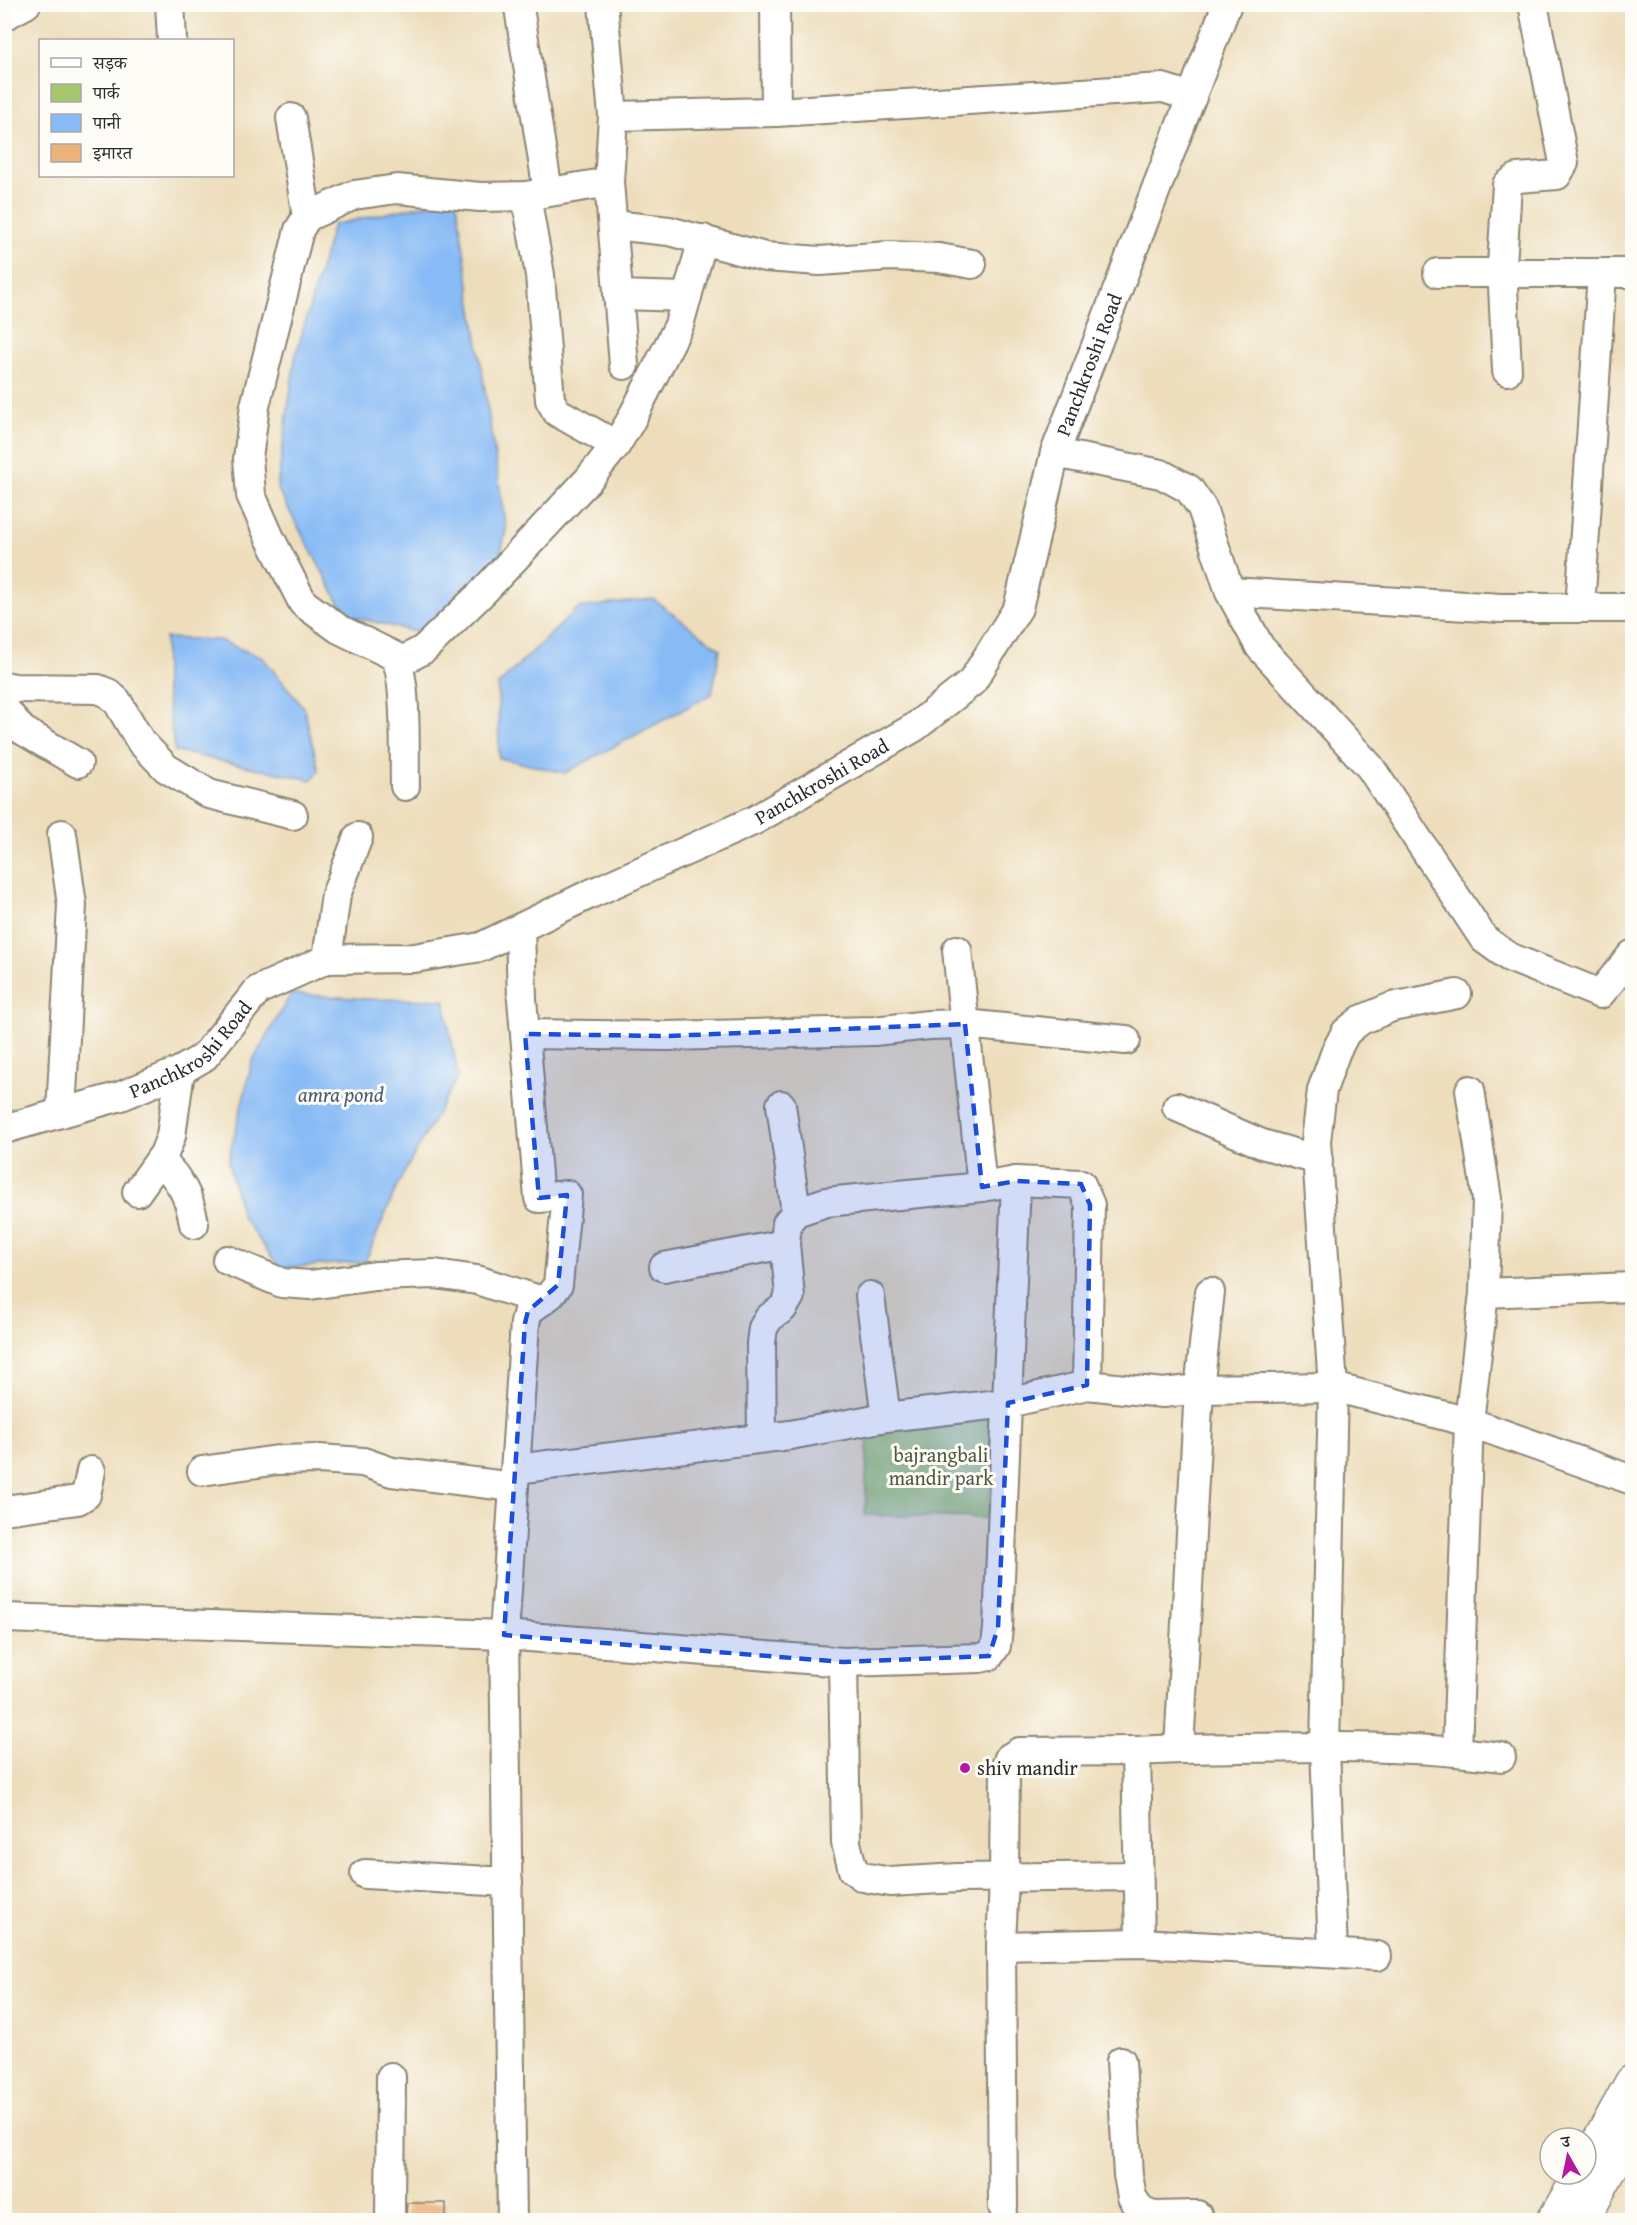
<svg xmlns="http://www.w3.org/2000/svg" width="1637" height="2225" font-family="'Gentium Book Plus','Noto Serif Devanagari',serif">
	<rect width="100%" height="100%" fill="#fdfcf7"/>
	<filter id="ink" filterUnits="userSpaceOnUse"><feTurbulence type="fractalNoise" baseFrequency=".0167" numOctaves="2"/><feDisplacementMap in="SourceGraphic" scale="12" xChannelSelector="R" yChannelSelector="G"/><feConvolveMatrix kernelMatrix="1 2 1 2 8 2 1 2 1" color-interpolation-filters="sRGB"/></filter>
	<filter id="wash" filterUnits="userSpaceOnUse"><feTurbulence type="fractalNoise" baseFrequency=".008" numOctaves="4" result="noise"/><feDisplacementMap in="SourceGraphic" scale="24" xChannelSelector="R" yChannelSelector="G"/><feGaussianBlur stdDeviation="1.35" result="paint"/><feColorMatrix in="noise" values="0 0 0 0 0 0 0 0 0 0 0 0 0 0 0 0 0 1.4 0 .05"/><feComposite in="paint" operator="in"/></filter>
	<g filter="url(#wash)">
		<rect width="100%" height="100%" fill="#edddbb"/>
		<polygon fill="#a3c66f" stroke="#67784d" stroke-width="1.5" points="991,1409 991,1518 865,1515 868,1427"/>
		<g fill="#88bbf5" stroke="#5a7390" stroke-width="1.5">
			<polygon points="456,198 506,530 497,570 428,635 346,615 277,488 295,358 333,225"/>
			<polygon points="653,599 720,649 712,694 565,773 499,758 498,685 578,608"/>
			<polygon points="165,638 219,640 263,658 304,708 319,771 311,780 175,751 165,686"/>
			<polygon points="291,994 370,999 444,1000 458,1076 398,1184 365,1262 280,1268 242,1217 228,1162 252,1062"/>
		</g>
		<g id="blocks">
			<polygon fill="#ecb27b" points="407,2203 446,2203 446,2220 406,2220"/>
		</g>
	</g>
	<g filter="url(#ink)">
		<use href="#blocks" fill-opacity="0" stroke="#8c8473" stroke-width="1.5"/>
		<g fill="none" stroke-linecap="round" stroke-linejoin="round">
			<defs>
				<g id="minor">
					<polyline points="170,4 172,40"/>
					<polyline points="603,4 613,116 609,182 624,365"/>
					<polyline points="775,4 776,112"/>
					<polyline points="519,8 548,192"/>
					<polyline points="4,16 26,4"/>
					<polyline points="613,116 776,112 1163,88 1192,97"/>
					<polyline points="291,118 307,217"/>
					<polyline points="526,196 540,275 550,400 557,412 616,445"/>
					<polyline points="613,225 669,231 765,257 820,261 889,256 939,258 972,264"/>
					<polyline points="1438,273 1632,273"/>
					<polyline points="618,295 687,297"/>
					<polyline points="1507,371 1502,265 1507,185 1517,178 1557,175 1564,163 1533,4"/>
					<polyline points="1055,453 1161,474 1189,489 1202,508 1230,592 1260,647 1370,767 1484,939 1509,957 1600,994 1632,955"/>
					<polyline points="1230,592 1501,608 1632,608"/>
					<polyline points="1580,608 1602,273"/>
					<polyline points="399,663 424,649 482,593 588,480 616,445 630,422 679,325 703,239"/>
					<polyline points="4,686 15,688 98,689 108,693 117,701 141,742 166,768 209,794 293,815"/>
					<polyline points="4,708 22,730 78,763"/>
					<path d="M405,786C404,758 408,676 394,656L339,629L303,603L269,536L251,495L248,458L255,406L299,230L307,217L354,195L397,189L480,197L526,196L609,182"/>
					<polyline points="957,950 982,1187"/>
					<polyline points="327,959 336,895 358,837"/>
					<polyline points="525,1034 667,1036 874,1031 929,1025 965,1024 1126,1040"/>
					<polyline points="781,1105 796,1212"/>
					<polyline points="1177,1107 1262,1144 1318,1160"/>
					<polyline points="61,1113 72,905 62,834"/>
					<path id="s1" d="M4,1129L121,1096L180,1071L204,1057L258,990L327,959L414,958L481,947L588,895L755,820L915,727L972,682L1018,608L1055,453L1227,4"/>
					<path d="M160,1160C180,1179 190,1197 194,1224"/>
					<polyline points="137,1192 164,1154 171,1136 180,1071"/>
					<polyline points="227,1260 282,1283 310,1285 375,1276 435,1274 477,1280 542,1301"/>
					<polyline points="664,1267 785,1244"/>
					<polyline points="1484,1293 1632,1287"/>
					<polyline points="870,1296 886,1417"/>
					<polyline points="762,1438 761,1343 763,1328 769,1318 783,1308 790,1296 785,1244 787,1223 796,1212 826,1202 982,1187 1016,1181 1081,1184 1090,1205 1087,1385"/>
					<polyline points="516,1469 790,1435 886,1417 1008,1403 1087,1385 1163,1393 1199,1389 1333,1387 1469,1422 1632,1480"/>
					<polyline points="202,1471 278,1460 319,1459 363,1462 392,1472 514,1487"/>
					<polyline points="4,1510 78,1500 86,1495 91,1471"/>
					<polyline points="4,1618 504,1635 843,1662 980,1658 989,1656 996,1646 998,1628 1016,1181"/>
					<polyline points="843,1662 846,1843 853,1870 863,1877 890,1882 958,1878 1138,1876"/>
					<path d="M1179,1749C1286,1748 1395,1742 1501,1757"/>
					<polyline points="1457,1751 1469,1422 1484,1293 1487,1199 1470,1090"/>
					<polyline points="365,1874 508,1882"/>
					<polyline points="1140,1943 1136,1751 1179,1749 1199,1389 1210,1292"/>
					<polyline points="1001,1946 1140,1943 1377,1956"/>
					<polyline points="1333,1953 1325,1748 1333,1387 1316,1141 1322,1090 1336,1051 1346,1032 1361,1020 1392,1007 1457,994"/>
					<polyline points="1121,2061 1128,2175 1132,2197 1141,2211 1153,2216 1197,2215"/>
					<polyline points="1003,2207 1001,1946 1004,1878 1005,1769 1009,1758 1019,1752 1136,1751"/>
					<polyline points="390,2220 391,2077"/>
					<polyline points="512,2220 504,1635 525,1323 528,1311 550,1295 558,1285 567,1195 539,1198 522,999 520,928"/>
				</g>
				<g id="major">
					<polyline points="1586,2165 1632,2082"/>
					<polyline points="1554,2220 1581,2174"/>
					<polyline points="1582,2220 1632,2129"/>
				</g>
			</defs>
			<use href="#minor" stroke="#8c8473" stroke-width="32"/>
			<use href="#major" stroke="#8c8473" stroke-width="36"/>
			<use href="#minor" stroke="#fff" stroke-width="28"/>
			<use href="#major" stroke="#fff" stroke-width="33"/>
		</g>
	</g>
	<path fill="#1d4ed8" fill-opacity="0.2" stroke="#1d4ed8" stroke-width="4.5" stroke-dasharray="12 8" stroke-linejoin="round" d="M965,1024L982,1187L1016,1181L1081,1184L1090,1205L1087,1385L1008,1403L998,1628L989,1656L843,1662L504,1635L525,1323L528,1311L558,1285L567,1195L539,1198L525,1034L667,1036Z"/>
	<circle fill="#b5179e" stroke="#fdfcf7" stroke-width="2" cx="965" cy="1768" r="6"/>
	<g text-anchor="middle" stroke-width="6" stroke-linejoin="round" paint-order="stroke">
		<g font-size="20" fill="#2b2b2b" stroke="#fdfcf7">
			<text dy="7" stroke="none"><textPath href="#s1" startOffset="1431">Panchkroshi Road</textPath></text>
			<text dy="7" stroke="none"><textPath href="#s1" startOffset="909">Panchkroshi Road</textPath></text>
			<text dy="7" stroke="none"><textPath href="#s1" startOffset="207">Panchkroshi Road</textPath></text>
		</g>
		<g font-size="20" fill="#4f5a3f" stroke="#fdfcf7">
			<text x="941" y="1462">bajrangbali<tspan x="941" dy="23">mandir park</tspan></text>
		</g>
		<g font-size="20" fill="#2b2b2b" stroke="#fdfcf7" text-anchor="start">
			<text x="977" y="1775">shiv mandir</text>
		</g>
		<g font-size="21" font-style="italic" fill="#4c5d72" stroke="#fdfcf7">
			<text x="341" y="1102">amra pond</text>
		</g>
	</g>
	<rect width="1637" height="2225" fill="none" stroke="#fdfcf7" stroke-width="24"/>
	<rect x="39" y="39" width="195" height="138" fill="#fdfcf7" stroke="#a9a8a5" stroke-width="1.5"/>
	<rect x="51" y="58" width="30" height="9" fill="#ffffff" stroke="#a9a8a5" stroke-width="1.5"/>
	<text x="93" y="69" font-size="18" fill="#2b2b2b">सड़क</text>
	<rect x="51" y="84" width="30" height="18" fill="#a3c66f" stroke="#a9a8a5" stroke-width="1.5"/>
	<text x="93" y="99" font-size="18" fill="#2b2b2b">पार्क</text>
	<rect x="51" y="114" width="30" height="18" fill="#88bbf5" stroke="#a9a8a5" stroke-width="1.5"/>
	<text x="93" y="129" font-size="18" fill="#2b2b2b">पानी</text>
	<rect x="51" y="144" width="30" height="18" fill="#ecb27b" stroke="#a9a8a5" stroke-width="1.5"/>
	<text x="93" y="159" font-size="18" fill="#2b2b2b">इमारत</text>
	<g transform="translate(1568 2156) rotate(351)"><circle r="28" fill="#fdfcf7" stroke="#a9a8a5" stroke-width="1.5"/>
	<path d="M0-4.5L10 22L0 15L-10 22Z" fill="#b5179e"/>
	<text y="-9" font-size="16" font-weight="bold" text-anchor="middle" fill="#2b2b2b">उ</text>
	</g>
</svg>
